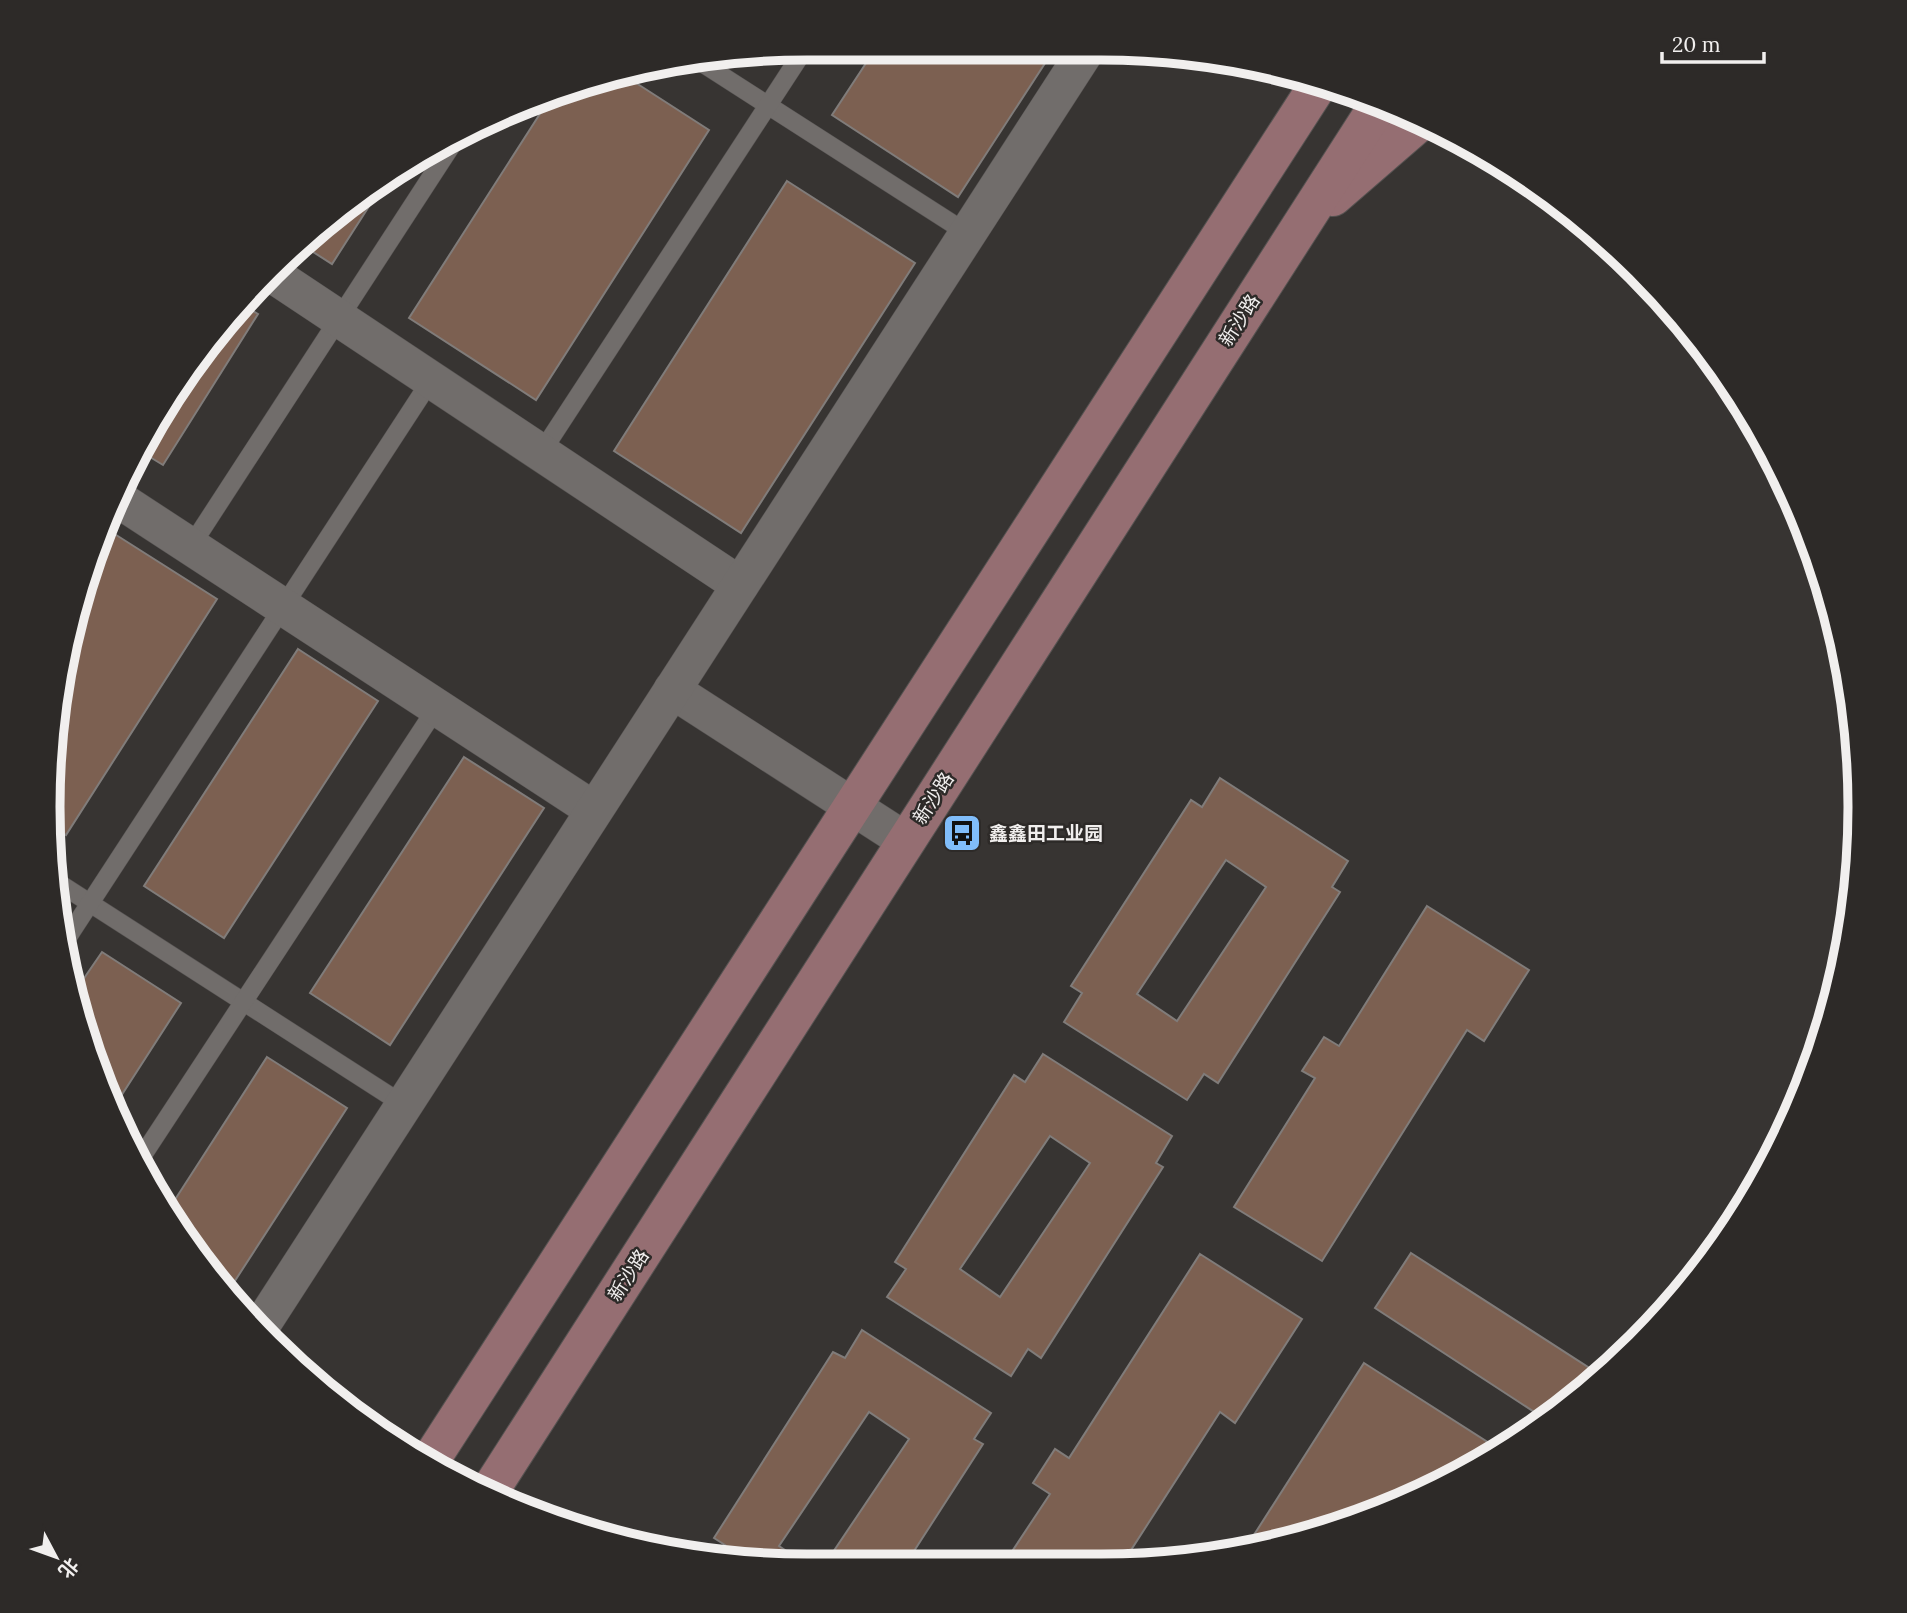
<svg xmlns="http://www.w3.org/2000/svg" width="1907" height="1613" font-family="Lora,'Noto Sans SC',serif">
	<rect width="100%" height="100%" fill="#373432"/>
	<g fill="#7c6051" stroke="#807c7a" stroke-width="2" fill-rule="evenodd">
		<polygon points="876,48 1053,51 958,197 832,115"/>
		<polygon points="619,72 709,130 536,400 409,318 552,95 610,73"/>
		<polygon points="787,181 915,263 741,533 614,451"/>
		<polygon points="384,183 332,264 299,243 306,235"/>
		<polygon points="244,306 258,314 163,465 140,451 175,384"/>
		<polygon points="102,526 217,599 66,835 54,827 54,708"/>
		<polygon points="298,649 378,701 224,938 144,886"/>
		<polygon points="464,757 544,808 390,1045 310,993"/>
		<path d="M1220,778L1348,861L1332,887L1340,892L1218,1083L1204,1074L1187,1100L1064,1022L1082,993L1071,986L1191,800L1202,807ZM1226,860L1266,887L1177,1021L1137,994Z"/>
		<polygon points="1427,906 1529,970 1484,1041 1467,1030 1322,1261 1234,1207 1315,1078 1302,1071 1324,1037 1339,1046"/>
		<polygon points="102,952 181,1003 112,1110 105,1097 76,990"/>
		<path d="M1043,1054L1172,1136L1156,1163L1163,1167L1041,1358L1028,1349L1011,1376L887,1297L906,1269L895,1262L1014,1075L1025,1082ZM1050,1136L1090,1163L1000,1297L960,1269Z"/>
		<polygon points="267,1057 347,1108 229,1290 175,1229 167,1212"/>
		<polygon points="1411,1253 1599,1374 1613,1350 1622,1356 1545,1419 1375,1308"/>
		<polygon points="1200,1254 1302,1319 1235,1423 1220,1412 1122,1564 1101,1566 1003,1565 1050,1494 1033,1483 1055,1449 1069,1458"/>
		<polygon points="862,1330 991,1413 974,1439 983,1444 905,1565 825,1564 909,1439 869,1412 779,1546 806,1564 756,1564 717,1556 725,1545 714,1538 833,1352 845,1358"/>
		<polygon points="1364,1363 1500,1450 1391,1508 1243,1552"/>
	</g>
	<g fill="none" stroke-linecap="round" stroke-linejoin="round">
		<defs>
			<g id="lane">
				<polyline points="699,61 967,233"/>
				<polyline points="541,453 806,47"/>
				<polyline points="191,546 459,134"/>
				<polyline points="54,880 404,1105"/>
				<polyline points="64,943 431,380"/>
				<polyline points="139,1161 437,707"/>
			</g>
			<g id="street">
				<polyline points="272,274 740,585"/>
				<polyline points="115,497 594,810"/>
				<polyline points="672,690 906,841"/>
				<polyline points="261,1326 1085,52"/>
			</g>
			<g id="secondary">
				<polyline points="1333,197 1422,120"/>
				<polyline points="428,1464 1320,82"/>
				<polyline points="489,1492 1379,104"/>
			</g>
		</defs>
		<use href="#lane" stroke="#555251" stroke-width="19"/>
		<use href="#street" stroke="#555251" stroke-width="38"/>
		<use href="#secondary" stroke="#555251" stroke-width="40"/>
		<use href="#lane" stroke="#716d6b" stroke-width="18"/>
		<use href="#street" stroke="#716d6b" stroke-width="37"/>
		<use href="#secondary" stroke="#956e72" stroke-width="38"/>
	</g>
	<defs>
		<symbol id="bus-square" viewBox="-11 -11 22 22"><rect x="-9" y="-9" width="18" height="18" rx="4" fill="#80bdfa" stroke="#2d2a28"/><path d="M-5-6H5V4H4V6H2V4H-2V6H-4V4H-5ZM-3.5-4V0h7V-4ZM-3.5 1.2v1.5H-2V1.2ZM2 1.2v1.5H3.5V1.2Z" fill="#111"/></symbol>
	</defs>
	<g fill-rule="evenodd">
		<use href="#bus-square" x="940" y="811" width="44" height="44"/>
	</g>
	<g text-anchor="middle" stroke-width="5" stroke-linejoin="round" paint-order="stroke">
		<g font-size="19" fill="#f1efee" stroke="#2d2a28">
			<text transform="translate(1239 320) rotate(-57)" y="7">新沙路</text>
			<text transform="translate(933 798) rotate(-57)" y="7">新沙路</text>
			<text transform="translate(628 1275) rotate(-57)" y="7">新沙路</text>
		</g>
		<g font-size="19" font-weight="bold" fill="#f1efee" stroke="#2d2a28" text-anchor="start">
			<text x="989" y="840">鑫鑫田工业园</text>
		</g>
	</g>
	<path d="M0 0H1907V1613H0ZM807 60H1101A747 747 0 0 1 1848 807V807A747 747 0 0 1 1101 1554H807A747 747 0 0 1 60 807V807A747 747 0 0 1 807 60Z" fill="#2d2a28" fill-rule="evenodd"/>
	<path fill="none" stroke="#f1efee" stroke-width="9" d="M807 60H1101A747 747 0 0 1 1848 807V807A747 747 0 0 1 1101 1554H807A747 747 0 0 1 60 807V807A747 747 0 0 1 807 60Z"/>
	<g transform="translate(56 1557) rotate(131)" stroke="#2d2a28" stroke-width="5" paint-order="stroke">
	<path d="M0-5L12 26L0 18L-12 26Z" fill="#f1efee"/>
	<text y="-10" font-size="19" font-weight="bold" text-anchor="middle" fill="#f1efee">北</text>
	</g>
	<path d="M1662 52v10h102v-10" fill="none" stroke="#f1efee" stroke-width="3.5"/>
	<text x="1672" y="52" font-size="21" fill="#f1efee" stroke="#2d2a28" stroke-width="5" paint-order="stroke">20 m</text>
</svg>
